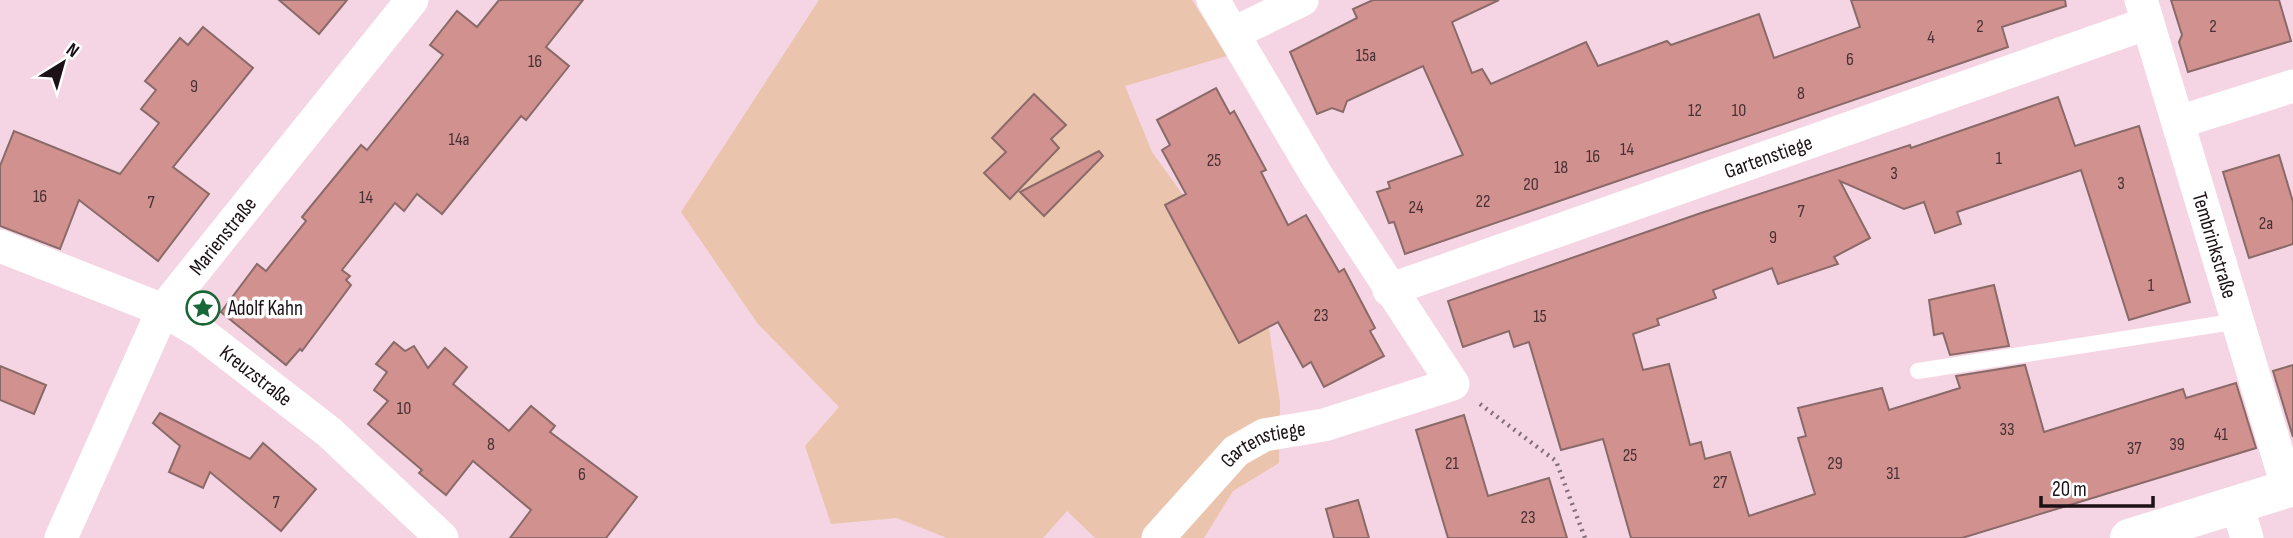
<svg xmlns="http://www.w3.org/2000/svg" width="2293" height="538" font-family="'Sofia Sans Condensed',sans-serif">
	<rect width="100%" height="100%" fill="#f5d5e3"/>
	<polygon fill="#eac4ac" points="819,0 1192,0 1227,56 1125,86 1152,152 1225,253 1269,328 1280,402 1279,463 1233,491 1204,538 1095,538 1067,511 1043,538 947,538 897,518 831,524 805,446 839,407 758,324 681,212"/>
	<g fill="#d1918f" stroke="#8a6a69" stroke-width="2">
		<polygon points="279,0 347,0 319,34"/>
		<polygon points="499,0 583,0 546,47 569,66 526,120 521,116 442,214 417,194 404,211 395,203 342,270 350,276 346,280 351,285 302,351 300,349 286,365 221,312 257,264 266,271 306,221 302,217 361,145 367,150 443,55 430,45 457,11 477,27"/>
		<polygon points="1373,0 1499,0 1452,22 1472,73 1482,69 1491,84 1586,42 1598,66 1667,41 1671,45 1759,14 1774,58 1860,27 1851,0 2065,0 2066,6 2002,27 2008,47 1405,254 1394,222 1389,223 1377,192 1390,188 1388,182 1463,155 1423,66 1347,101 1343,112 1332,108 1317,114 1290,52 1357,18 1353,9"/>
		<polygon points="2171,0 2279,0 2291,41 2188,72 2179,42 2182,35"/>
		<polygon points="203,27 253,68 173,167 209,194 158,261 79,200 60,249 0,226 0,166 14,131 120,174 159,123 141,109 156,90 145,81 180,38 188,45"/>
		<polygon points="1216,88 1230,114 1234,111 1266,170 1261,172 1288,225 1306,215 1339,272 1344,269 1375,328 1370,331 1384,356 1324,387 1311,362 1303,367 1278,322 1239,343 1165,205 1186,194 1162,150 1170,145 1157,120"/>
		<polygon points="1034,94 1066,125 1051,139 1059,148 1010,199 984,173 1006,152 992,138"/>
		<polygon points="2058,97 2075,146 2139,126 2190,302 2129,320 2081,170 1957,212 1961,224 1935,233 1924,202 1904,209 1840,181 1870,238 1834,257 1838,264 1778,284 1772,268 1713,290 1716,298 1657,319 1659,325 1633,334 1643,370 1669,364 1690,445 1701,442 1705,459 1730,452 1749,516 1815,494 1798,438 1806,436 1798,408 1882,388 1889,410 1960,388 1956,376 2025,365 2044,432 2183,389 2186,398 2236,383 2256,448 1962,538 1631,538 1603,439 1561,450 1529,342 1514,347 1509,331 1463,347 1448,301 1701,213 1910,145 1911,148"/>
		<polygon points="1099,151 1103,156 1044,216 1020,192"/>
		<polygon points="2279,155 2293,202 2293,244 2249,258 2223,172"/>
		<polygon points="1994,285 2009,346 1950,355 1943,333 1934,335 1929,300"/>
		<polygon points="394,342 405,351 414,346 428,368 445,348 467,367 453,384 509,431 531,406 555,426 550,432 637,497 606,538 510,538 531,510 473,461 446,495 419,473 422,470 368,424 388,401 374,390 387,372 376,364"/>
		<polygon points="2293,365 2293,437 2273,371"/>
		<polygon points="0,366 46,385 34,414 0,400"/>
		<polygon points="160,413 250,459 263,443 316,489 281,531 210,472 203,488 169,472 180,446 153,423"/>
		<polygon points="1464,415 1488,496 1549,478 1567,538 1448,538 1416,430"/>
		<polygon points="1358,500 1369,538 1334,538 1326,509"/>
	</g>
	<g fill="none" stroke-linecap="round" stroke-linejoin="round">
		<polyline stroke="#836e78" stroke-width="4.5" stroke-dasharray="2 5" stroke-linecap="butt" points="1480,404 1556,461 1585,538"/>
		<polyline stroke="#fff" stroke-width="16" points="1918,371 2239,321"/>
		<g stroke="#fff" stroke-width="33">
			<path id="s1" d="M2141,0L2288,489"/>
			<polyline points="1234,33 1302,0"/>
			<polyline points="2179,122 2293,86"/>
			<path id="s2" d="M0,246L163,310L200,332L329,432L442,538"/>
			<path id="s3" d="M1389,290L2148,23"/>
			<polyline points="2237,505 2247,538"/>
			<path id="s4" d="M61,538L163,310L412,0"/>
			<path id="s5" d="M1158,538L1236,451L1264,435L1324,425L1453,384L1317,176L1213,0"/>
		</g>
		<polyline stroke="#fff" stroke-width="38" points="2129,538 2293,487"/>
	</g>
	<defs>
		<symbol id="sight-ring" viewBox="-11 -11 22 22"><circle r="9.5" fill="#fff" stroke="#196737" stroke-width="1.5"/><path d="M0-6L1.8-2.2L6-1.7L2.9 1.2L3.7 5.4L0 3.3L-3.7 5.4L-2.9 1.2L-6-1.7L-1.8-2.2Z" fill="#196737"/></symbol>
	</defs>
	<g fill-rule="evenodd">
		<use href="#sight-ring" x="184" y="289" width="38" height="38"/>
	</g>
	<g text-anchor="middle" stroke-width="7" stroke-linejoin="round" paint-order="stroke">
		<g font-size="18" fill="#483134">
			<text x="1980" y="32">2</text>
			<text x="2213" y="32">2</text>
			<text x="1931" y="43">4</text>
			<text x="1366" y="61">15a</text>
			<text x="1850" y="65">6</text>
			<text x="535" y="67">16</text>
			<text x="194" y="92">9</text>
			<text x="1801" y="99">8</text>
			<text x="1695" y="116">12</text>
			<text x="1739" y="116">10</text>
			<text x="459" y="145">14a</text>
			<text x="1627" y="155">14</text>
			<text x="1593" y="162">16</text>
			<text x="1999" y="164">1</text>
			<text x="1214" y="166">25</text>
			<text x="1561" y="173">18</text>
			<text x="1894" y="179">3</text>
			<text x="2121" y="189">3</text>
			<text x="1531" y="190">20</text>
			<text x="40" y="202">16</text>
			<text x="366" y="203">14</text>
			<text x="1483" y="207">22</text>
			<text x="151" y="208">7</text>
			<text x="1416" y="213">24</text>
			<text x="1801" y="217">7</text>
			<text x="2266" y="229">2a</text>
			<text x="1773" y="243">9</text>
			<text x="2151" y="291">1</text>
			<text x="1321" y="321">23</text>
			<text x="1540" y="322">15</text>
			<text x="404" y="414">10</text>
			<text x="2007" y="435">33</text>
			<text x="2221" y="440">41</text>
			<text x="491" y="450">8</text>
			<text x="2177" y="450">39</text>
			<text x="2134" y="454">37</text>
			<text x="1630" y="461">25</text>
			<text x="1452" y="469">21</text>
			<text x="1835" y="469">29</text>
			<text x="1893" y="479">31</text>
			<text x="582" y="480">6</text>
			<text x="1720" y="488">27</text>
			<text x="276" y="508">7</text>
			<text x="1528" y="523">23</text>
		</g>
		<g font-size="21" fill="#1b1116" stroke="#fff">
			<text dy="7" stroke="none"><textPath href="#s3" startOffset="402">Gartenstiege</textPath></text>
			<text dy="7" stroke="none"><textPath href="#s4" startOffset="345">Marienstraße</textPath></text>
			<text dy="7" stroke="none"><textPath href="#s1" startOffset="256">Tembrinkstraße</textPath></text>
			<text dy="7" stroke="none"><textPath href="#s2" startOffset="289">Kreuzstraße</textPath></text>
			<text dy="7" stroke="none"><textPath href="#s5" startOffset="145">Gartenstiege</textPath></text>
		</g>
		<g font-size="21" fill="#1b1116" stroke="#fff" text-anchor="start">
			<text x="228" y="315">Adolf Kahn</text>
		</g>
	</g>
	<g transform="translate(63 63) rotate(37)" stroke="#ffffff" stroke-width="5" paint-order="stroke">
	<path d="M0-5L12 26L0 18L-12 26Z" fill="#1b1116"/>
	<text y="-10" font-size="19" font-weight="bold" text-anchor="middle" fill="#1b1116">N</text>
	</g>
	<path d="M2041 496v10h112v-10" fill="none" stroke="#1b1116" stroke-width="3.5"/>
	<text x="2052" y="496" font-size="21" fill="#1b1116" stroke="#ffffff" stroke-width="5" paint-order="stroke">20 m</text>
</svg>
